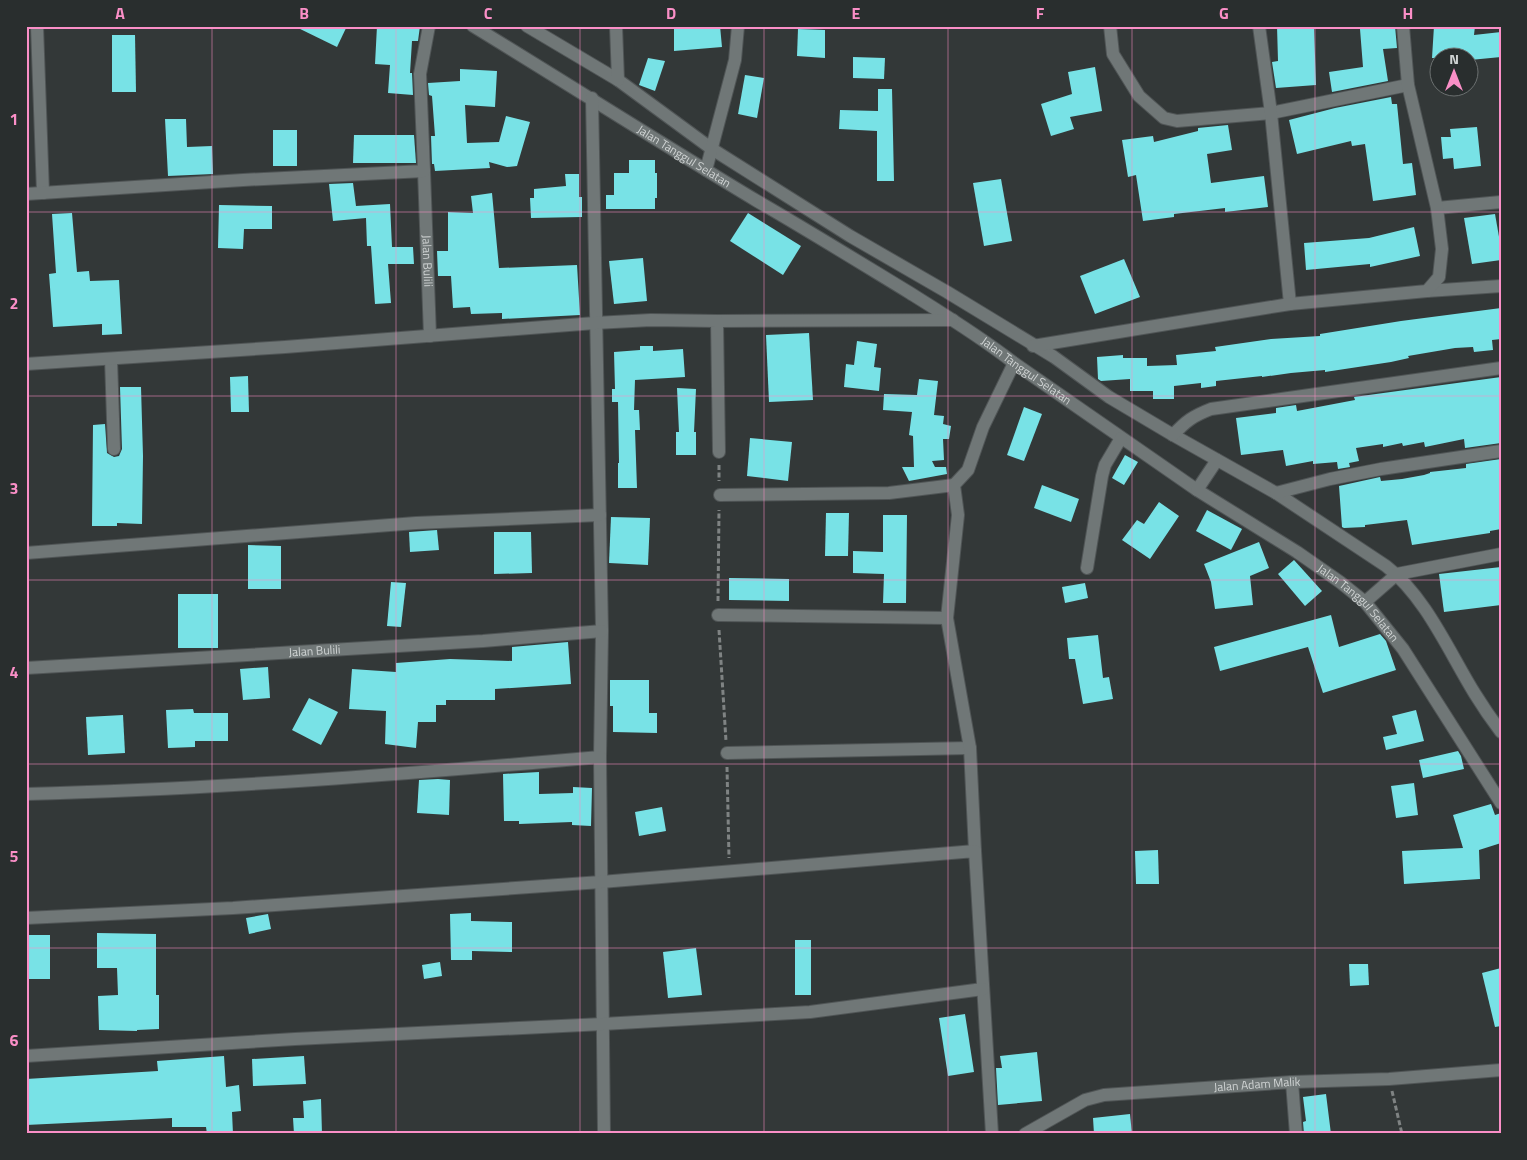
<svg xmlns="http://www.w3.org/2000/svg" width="1527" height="1160" font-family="'Titillium Web',sans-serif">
	<rect width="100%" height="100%" fill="#333838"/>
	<g fill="#78e2e6">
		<polygon points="294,26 347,26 337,47"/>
		<polygon points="377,26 420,26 418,41 412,41 410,73 412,73 413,95 388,93 390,65 375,64"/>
		<polygon points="674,26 720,26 722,47 674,51"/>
		<polygon points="1277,26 1314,26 1316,85 1276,88 1272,62 1278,61"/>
		<polygon points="1395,26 1397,48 1383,49 1388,81 1332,92 1329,72 1363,67 1360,29"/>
		<polygon points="1434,26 1475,26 1474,35 1501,32 1501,57 1470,60 1470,58 1432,58"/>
		<polygon points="798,29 825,30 825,58 797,56"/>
		<polygon points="112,35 135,35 136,92 112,92"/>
		<polygon points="853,57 885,58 884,79 853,78"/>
		<polygon points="648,58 665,61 655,91 639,85"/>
		<polygon points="1095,67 1102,111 1070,117 1074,129 1051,136 1041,104 1072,94 1068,72"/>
		<polygon points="460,69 497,71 495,107 465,105 467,143 499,142 506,116 530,122 517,166 507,167 489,162 490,168 435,171 434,164 432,164 431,136 435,136 432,96 429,95 428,83 460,81"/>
		<polygon points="745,75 764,78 757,118 738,114"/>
		<polygon points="878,89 892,89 894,181 877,181 877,131 839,129 840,110 878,111"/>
		<polygon points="1391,97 1392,104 1397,104 1403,164 1412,163 1416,195 1373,201 1365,144 1352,146 1351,141 1297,154 1289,120 1335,108"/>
		<polygon points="165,119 186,119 187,147 212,146 213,174 168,176"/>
		<polygon points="1228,125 1232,150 1207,154 1211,183 1264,176 1268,207 1225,212 1225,208 1174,214 1174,217 1143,221 1136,175 1128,177 1122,140 1153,136 1154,142 1198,131 1198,128"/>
		<polygon points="1477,127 1481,166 1454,169 1453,158 1443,159 1441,137 1451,137 1450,129"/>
		<rect x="273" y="130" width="24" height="36"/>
		<polygon points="354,135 414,135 416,163 353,163"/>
		<polygon points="629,160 655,160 655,173 657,173 657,198 655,198 655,209 606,209 606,195 614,195 614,173 629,173"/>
		<polygon points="565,174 579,174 579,197 582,197 582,217 531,218 530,198 534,198 534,189 566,186"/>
		<polygon points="1001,179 1012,241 984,246 973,183"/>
		<polygon points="353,183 356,206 390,204 392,247 413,247 414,264 388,264 391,303 375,304 371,246 367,246 366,218 333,221 329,184"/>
		<polygon points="492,193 499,268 577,265 580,315 502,319 502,313 471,314 470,307 453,308 451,276 438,276 437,251 448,251 448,212 473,213 471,196"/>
		<polygon points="219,205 272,206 272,229 244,229 243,249 218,248"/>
		<polygon points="72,213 77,272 89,271 90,281 119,280 122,334 102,335 102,324 53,327 49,274 56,273 52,214"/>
		<polygon points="748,213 801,246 783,275 730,241"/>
		<polygon points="1495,214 1501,248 1501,260 1472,264 1464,218"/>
		<polygon points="1414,227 1420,256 1370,267 1370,264 1306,270 1304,243 1369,238"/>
		<polygon points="643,258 647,301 614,304 609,261"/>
		<polygon points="1124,259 1140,297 1095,314 1080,276"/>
		<polygon points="1501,308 1501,339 1492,340 1493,350 1474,352 1473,347 1455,348 1408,356 1409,358 1391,362 1325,372 1325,370 1291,373 1262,377 1262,376 1216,381 1216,386 1201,388 1201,383 1174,386 1174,399 1153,399 1153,391 1130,391 1130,379 1101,381 1098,379 1097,357 1123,355 1123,358 1147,358 1147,366 1177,365 1176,355 1216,351 1215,347 1271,339 1320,336 1320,334 1401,321"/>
		<polygon points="809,333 813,400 769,402 766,335"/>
		<polygon points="857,341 877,344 874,367 881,368 879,391 844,387 846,364 854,365"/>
		<polygon points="640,346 653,346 653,351 683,349 685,377 635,380 634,410 639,410 640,430 635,430 637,488 618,488 618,463 619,463 618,402 612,402 612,389 615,389 614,352 640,350"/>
		<polygon points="248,376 249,412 231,412 230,377"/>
		<polygon points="1501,377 1501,443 1465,448 1464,439 1425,447 1424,442 1403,446 1402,443 1383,447 1383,444 1356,448 1359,461 1349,463 1350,467 1338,469 1337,462 1313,464 1313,461 1286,466 1283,450 1241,455 1236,418 1276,413 1276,408 1296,405 1297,411 1355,400 1354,397"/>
		<polygon points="919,379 938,381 934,415 944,416 943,424 951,426 949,439 943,439 944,460 932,461 935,467 946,467 947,474 909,481 902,467 914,467 913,436 909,435 912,412 883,410 884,394 917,395"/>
		<polygon points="120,387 141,387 143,456 142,524 117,523 117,526 92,526 93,425 105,424 107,453 114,457 119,456 122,449"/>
		<polygon points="677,388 696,389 694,432 696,432 696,455 676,455 676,432 679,432"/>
		<polygon points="1024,407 1042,414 1024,461 1007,455"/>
		<polygon points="750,438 792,442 788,481 747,476"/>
		<polygon points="1125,455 1138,462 1124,485 1112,478"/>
		<polygon points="1501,459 1501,529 1490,531 1490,533 1412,545 1407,520 1365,525 1365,527 1344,528 1342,527 1339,486 1380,477 1381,481 1402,479 1424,475 1430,473 1430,472 1466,468 1466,464"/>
		<polygon points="1042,485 1079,499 1071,522 1034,508"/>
		<polygon points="1159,502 1179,516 1150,559 1122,540 1137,520 1144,524"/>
		<polygon points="1207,510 1242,529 1231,550 1196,531"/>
		<polygon points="826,513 849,513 848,556 825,556"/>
		<polygon points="883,515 907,515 906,603 883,603 884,574 853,573 853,551 883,552"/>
		<polygon points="611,517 650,518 648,565 609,563"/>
		<polygon points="437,530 439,550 410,552 409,532"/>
		<polygon points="494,532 531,532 532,573 494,574"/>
		<polygon points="1259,542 1269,568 1250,576 1253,605 1215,609 1211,582 1204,564"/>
		<polygon points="248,545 281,546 281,589 248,589"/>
		<polygon points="1294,560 1322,591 1305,606 1278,574"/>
		<polygon points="1501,567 1501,605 1444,612 1439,574"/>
		<polygon points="729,578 789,579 789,601 729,600"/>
		<polygon points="391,582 406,583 401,627 387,626"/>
		<polygon points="1085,583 1088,598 1065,603 1062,587"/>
		<rect x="178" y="594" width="40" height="54"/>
		<polygon points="1331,615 1339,647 1380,634 1386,641 1396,670 1323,693 1308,647 1220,671 1214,647"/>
		<polygon points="1098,635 1103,678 1109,677 1113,699 1083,704 1075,659 1069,659 1067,638"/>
		<polygon points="568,642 571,684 495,689 495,700 446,700 446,705 436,705 436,722 418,722 416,748 385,744 386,711 349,709 352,669 396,672 396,663 450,659 512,661 512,647"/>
		<polygon points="268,667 270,698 243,700 240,669"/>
		<polygon points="610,680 649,680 649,713 657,713 657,733 613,732 613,706 610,706"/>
		<polygon points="309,698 338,712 321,745 292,730"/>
		<polygon points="193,709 194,713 228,713 228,741 195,741 195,747 168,748 166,710"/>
		<polygon points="1416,710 1424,741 1386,750 1383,737 1397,734 1392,716"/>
		<polygon points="123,715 125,753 88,755 86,717"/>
		<polygon points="1458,751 1461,756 1464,769 1423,778 1419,760"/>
		<polygon points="539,772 539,794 573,793 573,787 592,788 591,826 572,825 572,822 519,824 519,821 504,821 503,774"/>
		<polygon points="438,779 450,780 449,815 417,813 419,780"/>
		<polygon points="1414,783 1418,815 1396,818 1391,786"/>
		<polygon points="1491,804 1495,815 1501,813 1501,843 1479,850 1480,879 1404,884 1402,851 1463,848 1453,815"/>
		<polygon points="662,807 666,831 639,836 635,812"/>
		<polygon points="1158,850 1159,884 1136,884 1135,851"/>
		<polygon points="471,913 471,921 512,922 512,952 472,951 472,960 451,960 450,914"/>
		<polygon points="268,914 271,929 249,934 246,918"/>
		<polygon points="97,933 156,934 156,995 159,995 159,1029 137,1030 137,1031 99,1030 98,996 118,995 117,968 97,968"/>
		<rect x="26" y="935" width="24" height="44"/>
		<rect x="795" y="940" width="16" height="55"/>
		<polygon points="696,948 702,995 668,998 663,952"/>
		<polygon points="440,962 442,976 424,979 422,965"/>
		<polygon points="1349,964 1368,964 1369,985 1350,986"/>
		<polygon points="1501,968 1501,1026 1495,1027 1482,973"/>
		<polygon points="965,1014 974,1072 948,1076 939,1018"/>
		<polygon points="1037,1052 1042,1101 998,1105 996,1068 1002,1068 1000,1056"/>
		<polygon points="224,1056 226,1087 239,1085 241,1111 232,1112 233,1134 207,1134 206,1127 172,1127 172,1118 26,1125 26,1079 158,1071 157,1061"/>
		<polygon points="304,1056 306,1084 253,1086 252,1059"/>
		<polygon points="1326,1094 1331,1134 1304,1134 1303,1122 1306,1121 1303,1097"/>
		<polygon points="321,1099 322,1134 294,1134 293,1118 304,1118 303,1101"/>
		<polygon points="1130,1114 1132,1134 1094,1134 1093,1118"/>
	</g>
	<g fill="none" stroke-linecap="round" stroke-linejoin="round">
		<defs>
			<g id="minor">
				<polyline points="37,26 43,193"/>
				<path id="s1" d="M473,26C568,84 662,144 757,201C809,231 859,262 910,293C945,315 981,337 1014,363L1197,490L1297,552L1340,582L1365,602L1403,649L1501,803"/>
				<path d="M527,26L618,80L712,149L850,236L947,292L1054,357L1109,397L1173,435L1276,493L1386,566C1426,597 1449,652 1475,694C1483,707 1492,720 1501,732"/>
				<polyline points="616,26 618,80"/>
				<polyline points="1110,26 1113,54 1139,96 1164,118 1177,121 1271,113 1408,85"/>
				<polyline points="1259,26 1271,113 1290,304"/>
				<polyline points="592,98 602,631 600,757 604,1134"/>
				<polyline points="706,170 735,60 738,26"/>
				<path id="s2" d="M424,171L430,336"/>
				<polyline points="26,194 243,180 424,171 420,74 429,26"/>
				<polyline points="1437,208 1501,202"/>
				<polyline points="1427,291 1501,286"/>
				<polyline points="717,321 953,320"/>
				<polyline points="1033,346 1290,304 1427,291 1439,277 1442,249 1437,208 1408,85 1403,26"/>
				<polyline points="111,359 114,449"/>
				<polyline points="26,364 285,347 595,323 651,320 717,321 719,452"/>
				<path d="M1173,435C1186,421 1193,416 1211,409L1501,368"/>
				<polyline points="1197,490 1217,460"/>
				<polyline points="1276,493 1330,479 1381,469 1501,451"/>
				<polyline points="720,495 889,493 954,485"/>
				<polyline points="26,553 416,523 600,515"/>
				<polyline points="1087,568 1102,476 1105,465 1121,438"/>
				<polyline points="1365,602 1397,574 1501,554"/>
				<polyline points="718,615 947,618"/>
				<path id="s3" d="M26,668L483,641L602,631"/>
				<polyline points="727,753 970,748"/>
				<path d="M26,794C218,789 409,774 600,757"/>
				<polyline points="975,851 970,748 947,618 958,515 954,485 968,470 983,427 1014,363"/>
				<polyline points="26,918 233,908 601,882 975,851 992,1134"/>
				<polyline points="26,1056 295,1039 603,1024 810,1012 983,989"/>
				<polyline points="1292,1082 1296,1134"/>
				<path id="s4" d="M1025,1134L1085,1100L1104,1095L1292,1082L1389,1079L1501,1070"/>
			</g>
		</defs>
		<use href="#minor" stroke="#505556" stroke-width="14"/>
		<g stroke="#7f8383" stroke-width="3" stroke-dasharray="5 2.5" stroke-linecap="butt">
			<polyline points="719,465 719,481"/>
			<polyline points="718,601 719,510"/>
			<polyline points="719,630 726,741"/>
			<polyline points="727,767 729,858"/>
			<polyline points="1392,1091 1402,1134"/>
		</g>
		<use href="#minor" stroke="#707777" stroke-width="12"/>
	</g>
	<path fill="none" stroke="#fa8fc7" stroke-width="1" stroke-opacity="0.55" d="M212,26V1134M396,26V1134M580,26V1134M764,26V1134M948,26V1134M1132,26V1134M1315,26V1134M26,212H1501M26,396H1501M26,580H1501M26,764H1501M26,948H1501"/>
	<g text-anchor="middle" stroke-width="5" stroke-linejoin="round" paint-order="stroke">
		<g font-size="12" fill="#cfd3d3" stroke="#292e2e">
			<text dy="4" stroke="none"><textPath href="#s1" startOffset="248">Jalan Tanggul Selatan</textPath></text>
			<text dy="4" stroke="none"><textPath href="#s2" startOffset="90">Jalan Bulili</textPath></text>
			<text dy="4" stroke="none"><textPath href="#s1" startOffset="652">Jalan Tanggul Selatan</textPath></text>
			<text dy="4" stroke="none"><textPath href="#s1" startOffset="1058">Jalan Tanggul Selatan</textPath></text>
			<text dy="4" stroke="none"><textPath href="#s3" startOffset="289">Jalan Bulili</textPath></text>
			<text dy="4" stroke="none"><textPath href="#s4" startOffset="242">Jalan Adam Malik</textPath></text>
		</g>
	</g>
	<rect width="1527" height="1160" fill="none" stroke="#292e2e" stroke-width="55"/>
	<g transform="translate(1454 72)"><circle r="24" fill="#292e2e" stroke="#6b7070"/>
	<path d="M0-4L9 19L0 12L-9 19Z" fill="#fa8fc7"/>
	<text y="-8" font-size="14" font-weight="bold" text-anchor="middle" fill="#cfd3d3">N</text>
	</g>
	<rect x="28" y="28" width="1472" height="1104" fill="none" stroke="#fa8fc7" stroke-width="2"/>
	<g font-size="16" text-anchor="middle" font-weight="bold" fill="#fa8fc7">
		<text x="120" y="19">A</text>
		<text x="304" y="19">B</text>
		<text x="488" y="19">C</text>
		<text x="671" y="19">D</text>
		<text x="856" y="19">E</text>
		<text x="1040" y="19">F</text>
		<text x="1224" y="19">G</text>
		<text x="1408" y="19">H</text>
		<text x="14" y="125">1</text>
		<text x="14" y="309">2</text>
		<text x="14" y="494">3</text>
		<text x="14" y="678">4</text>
		<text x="14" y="862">5</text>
		<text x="14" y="1046">6</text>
	</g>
</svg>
